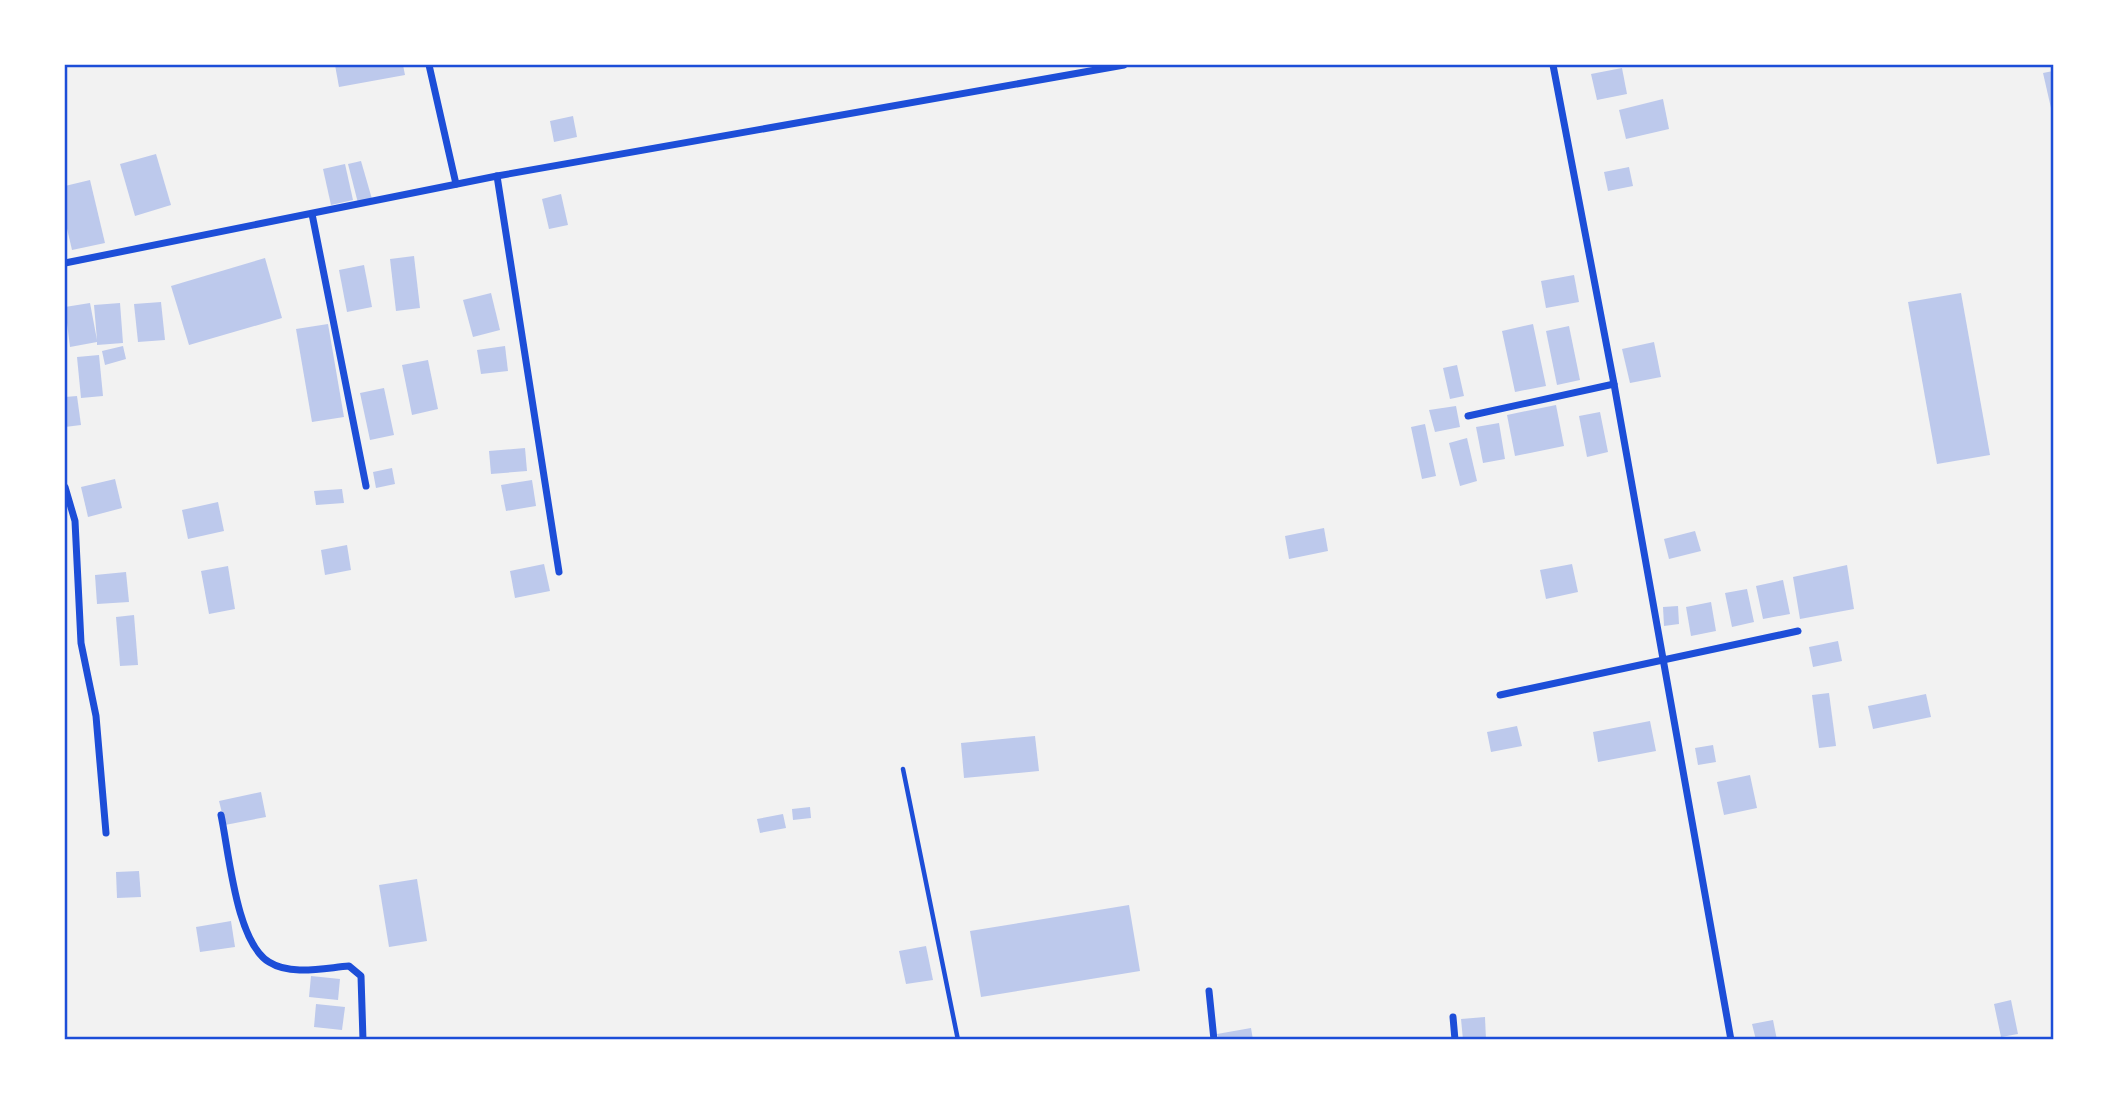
<svg xmlns="http://www.w3.org/2000/svg" width="2118" height="1105" font-family="'Exo 2',sans-serif">
	<rect width="100%" height="100%" fill="#f2f2f2"/>
	<g fill="#bdc9ec">
		<polygon points="335,65 403,65 405,75 339,87"/>
		<polygon points="1622,68 1627,94 1597,100 1591,74"/>
		<polygon points="2053,71 2053,107 2051,108 2043,73"/>
		<polygon points="1663,99 1669,129 1626,139 1619,110"/>
		<polygon points="573,116 577,137 554,142 550,121"/>
		<polygon points="156,154 171,205 135,216 120,164"/>
		<polygon points="361,161 372,199 358,203 348,164"/>
		<polygon points="345,164 353,200 331,205 323,169"/>
		<polygon points="1629,167 1633,186 1608,191 1604,172"/>
		<polygon points="90,180 105,243 72,250 65,220 65,186"/>
		<polygon points="561,194 568,225 549,229 542,199"/>
		<polygon points="414,256 420,308 396,311 390,259"/>
		<polygon points="265,258 282,318 189,345 171,286"/>
		<polygon points="364,265 372,307 347,312 339,270"/>
		<polygon points="1574,275 1579,302 1546,308 1541,281"/>
		<polygon points="491,293 500,330 473,337 463,300"/>
		<polygon points="1961,293 1990,455 1937,464 1908,302"/>
		<polygon points="161,302 165,340 138,342 134,304"/>
		<polygon points="90,303 97,340 94,305 120,303 123,343 97,345 97,342 70,347 65,307"/>
		<polygon points="328,324 344,417 312,422 296,329"/>
		<polygon points="1533,324 1546,386 1515,392 1502,331"/>
		<polygon points="1569,326 1580,380 1557,385 1546,331"/>
		<polygon points="1654,342 1661,377 1630,383 1622,349"/>
		<polygon points="123,346 126,359 105,365 102,351"/>
		<polygon points="505,346 508,371 481,374 477,350"/>
		<polygon points="99,355 103,396 81,398 77,357"/>
		<polygon points="428,360 438,409 412,415 402,365"/>
		<polygon points="1457,365 1464,396 1450,399 1443,368"/>
		<polygon points="384,388 394,435 370,440 360,393"/>
		<polygon points="77,396 81,425 65,427 65,397"/>
		<polygon points="1556,405 1564,446 1515,456 1507,415"/>
		<polygon points="1456,406 1460,427 1435,432 1429,410"/>
		<polygon points="1600,412 1608,452 1587,457 1579,416"/>
		<polygon points="1499,423 1505,459 1483,463 1476,427"/>
		<polygon points="1425,424 1436,476 1422,479 1411,427"/>
		<polygon points="1467,438 1477,481 1460,486 1449,443"/>
		<polygon points="525,448 527,471 491,474 489,451"/>
		<polygon points="392,468 395,484 376,488 373,472"/>
		<polygon points="115,479 122,508 88,517 81,487"/>
		<polygon points="532,480 536,506 506,511 501,485"/>
		<polygon points="342,489 344,503 316,505 314,491"/>
		<polygon points="218,502 224,531 188,539 182,510"/>
		<polygon points="1324,528 1328,551 1289,559 1285,536"/>
		<polygon points="1695,531 1701,551 1669,559 1664,539"/>
		<polygon points="347,545 351,570 325,575 321,550"/>
		<polygon points="544,564 550,591 515,598 510,571"/>
		<polygon points="1572,564 1578,592 1546,599 1540,570"/>
		<polygon points="1847,565 1854,609 1800,619 1793,577"/>
		<polygon points="228,566 235,609 209,614 201,571"/>
		<polygon points="126,572 129,602 97,604 95,575"/>
		<polygon points="1783,580 1790,614 1763,619 1756,586"/>
		<polygon points="1747,589 1754,622 1732,627 1725,593"/>
		<polygon points="1711,602 1716,631 1691,636 1686,607"/>
		<polygon points="1678,606 1679,624 1664,626 1663,607"/>
		<polygon points="134,615 138,665 120,666 116,617"/>
		<polygon points="1838,641 1842,661 1813,667 1809,647"/>
		<polygon points="1829,693 1836,746 1819,748 1812,695"/>
		<polygon points="1926,694 1931,717 1873,729 1868,706"/>
		<polygon points="1650,721 1656,751 1598,762 1593,732"/>
		<polygon points="1517,726 1522,746 1491,752 1487,732"/>
		<polygon points="1035,736 1039,771 964,778 961,743"/>
		<polygon points="1713,745 1716,762 1698,765 1695,748"/>
		<polygon points="1750,775 1757,808 1724,815 1717,782"/>
		<polygon points="261,792 266,817 225,825 219,801"/>
		<polygon points="810,807 811,818 793,820 792,809"/>
		<polygon points="783,814 786,828 760,833 757,819"/>
		<polygon points="139,871 141,897 117,898 116,872"/>
		<polygon points="417,879 427,941 389,947 379,885"/>
		<polygon points="1129,905 1140,971 981,997 970,931"/>
		<polygon points="231,921 235,947 200,952 196,927"/>
		<polygon points="926,946 933,980 906,984 899,951"/>
		<polygon points="311,976 340,979 338,1000 309,997"/>
		<polygon points="2011,1000 2018,1034 2001,1037 1994,1004"/>
		<polygon points="316,1004 345,1007 342,1030 314,1027"/>
		<polygon points="1485,1017 1486,1040 1463,1040 1461,1019"/>
		<polygon points="1773,1020 1777,1040 1756,1040 1752,1024"/>
		<polygon points="1251,1028 1253,1040 1219,1040 1217,1034"/>
	</g>
	<g fill="none" stroke-linecap="round" stroke-linejoin="round">
		<polyline stroke="#1d4ed8" stroke-width="4.5" points="903,769 958,1040"/>
		<g stroke="#1d4ed8" stroke-width="7">
			<polyline points="429,65 456,184"/>
			<polyline points="1553,65 1614,384 1731,1040"/>
			<polyline points="497,176 559,572"/>
			<polyline points="312,214 366,486"/>
			<polyline points="65,263 497,176 1124,65"/>
			<polyline points="1468,416 1614,384"/>
			<polyline points="65,487 75,521 81,643 96,716 106,833"/>
			<polyline points="1500,695 1798,631"/>
			<path d="M221,815C229,852 236,942 269,962C291,976 324,968 349,966L361,976L363,1040"/>
			<polyline points="1209,991 1214,1040"/>
			<polyline points="1453,1017 1455,1040"/>
		</g>
	</g>
	<rect width="2118" height="1105" fill="none" stroke="#ffffff" stroke-width="133"/>
	<rect x="66" y="66" width="1986" height="972" fill="none" stroke="#1d4ed8" stroke-width="2.5"/>
</svg>
